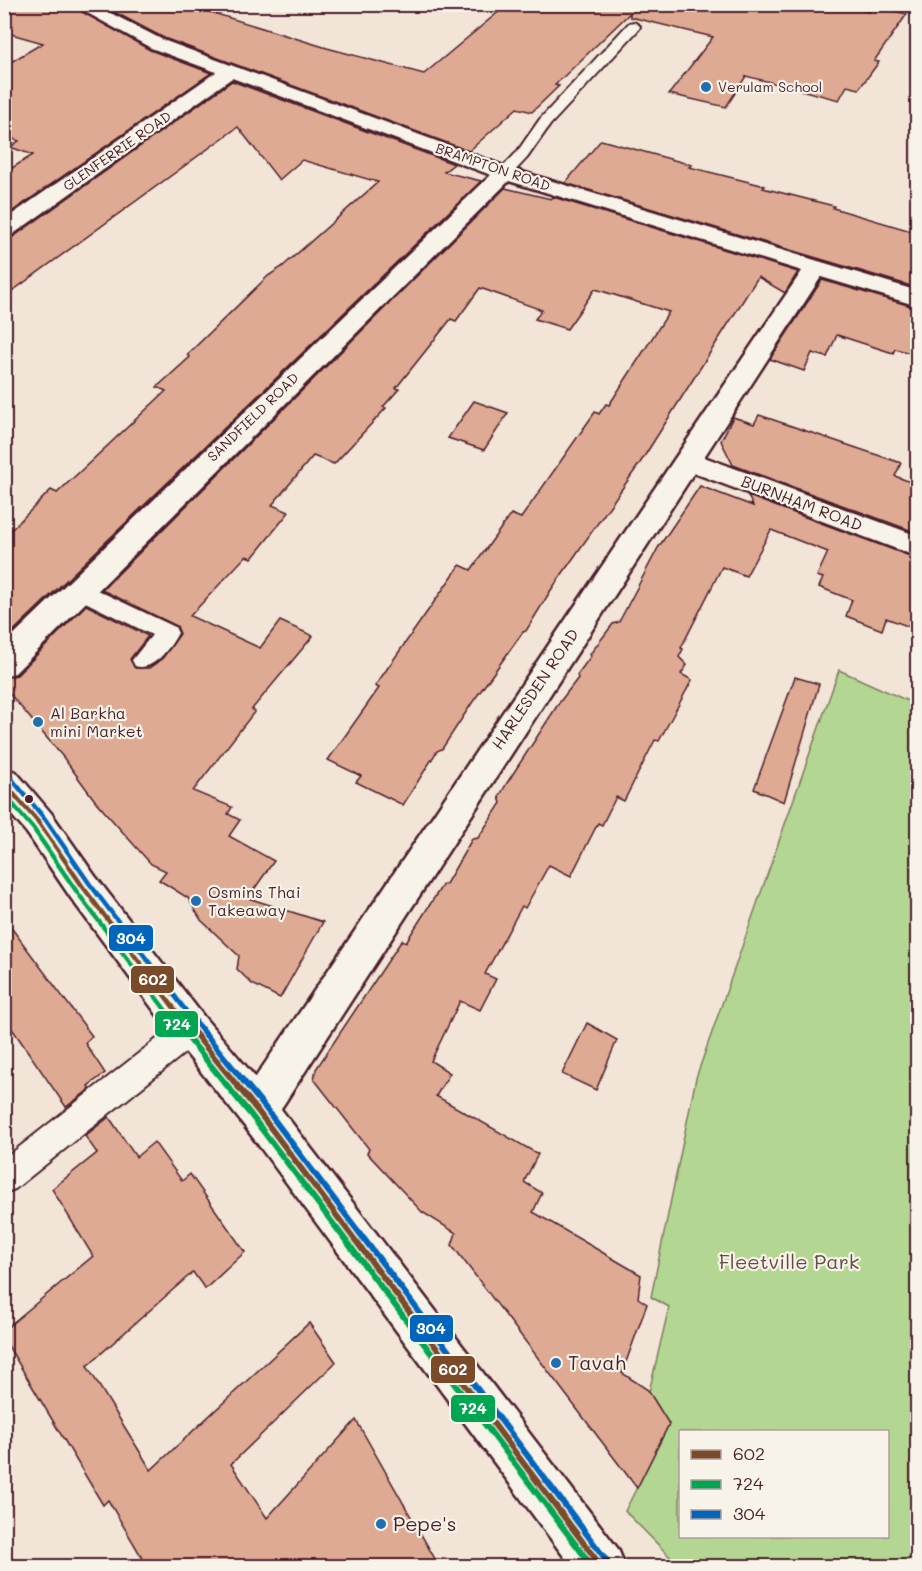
<svg xmlns="http://www.w3.org/2000/svg" width="922" height="1571" font-family="Mali,sans-serif">
	<rect width="100%" height="100%" fill="#f2e4d7"/>
	<filter id="ink" filterUnits="userSpaceOnUse"><feTurbulence type="fractalNoise" baseFrequency=".0167" numOctaves="2"/><feDisplacementMap in="SourceGraphic" scale="12" xChannelSelector="R" yChannelSelector="G"/><feConvolveMatrix kernelMatrix="1 2 1 2 8 2 1 2 1" color-interpolation-filters="sRGB"/></filter>
	<g filter="url(#ink)">
		<path fill="#b3d792" stroke="#7e7b5e" stroke-width="1.5" fill-rule="evenodd" d="M839,670L917,705V1566H679L625,1511L669,1424L649,1392L669,1307L651,1297L696,1078ZM680,1432H888V1536H680Z"/>
		<g fill="#dfaa93" stroke="#4a1f2b" stroke-width="1.5">
			<polygon points="4,4 69,4 150,50 211,73 4,217 4,173 33,155 10,147 19,141 4,136 4,66 43,43 4,32"/>
			<polygon points="99,4 184,4 327,48 424,74 508,4 835,4 869,12 873,6 907,14 874,61 879,62 859,89 847,86 839,100 746,76 726,107 669,94 713,37 630,17 630,13 555,85 559,86 532,112 517,108 469,151 164,38"/>
			<polygon points="232,81 454,164 444,172 481,181 4,640 4,537 51,490 57,493 166,391 157,387 190,357 187,355 268,276 282,267 378,182 302,160 279,180 238,127 4,297 4,238 13,237"/>
			<polygon points="601,140 692,165 689,167 765,186 763,188 834,206 833,208 918,233 918,288 565,183"/>
			<polygon points="505,188 551,199 553,197 798,272 785,293 758,277 640,463 551,590 526,631 523,632 472,703 442,749 437,751 403,805 356,782 361,776 328,760 379,688 375,686 460,565 471,570 511,514 521,518 595,412 599,414 606,404 609,405 669,312 595,289 567,329 535,319 542,310 480,288 456,321 451,319 396,388 399,389 383,407 386,408 334,464 313,456 272,505 289,512 252,558 246,556 190,616 260,648 280,621 313,636 252,709 255,711 193,791 232,807 228,814 240,820 229,836 274,861 248,898 323,922 280,998 252,984 237,969 239,956 201,920 188,898 159,880 166,871 151,864 96,802 63,757 4,687 4,678 17,675 86,605 148,636 130,659 135,668 149,668 162,659 180,634 177,626 102,590"/>
			<polygon points="822,280 918,308 918,355 895,349 893,353 837,335 827,357 812,353 804,371 770,359"/>
			<polygon points="474,401 508,413 484,450 448,438"/>
			<polygon points="759,415 901,463 895,476 918,485 918,533 733,465 721,441 733,417 754,424"/>
			<polygon points="700,486 753,506 748,496 918,559 918,630 886,618 882,630 846,616 852,600 819,587 823,578 817,576 828,552 771,530 746,576 722,567 681,648 683,649 679,657 687,665 681,674 692,680 659,741 655,740 624,801 616,797 602,825 598,823 571,876 549,865 525,908 522,906 485,974 496,979 480,1010 460,1001 431,1061 450,1073 436,1096 538,1154 524,1182 542,1193 533,1212 641,1275 638,1298 647,1304 622,1373 648,1390 669,1424 637,1488 452,1245 456,1233 422,1212 367,1153 369,1149 314,1079 316,1069 402,940 406,942 443,884 446,884 472,839 478,838 501,803 499,797 507,783 559,703 578,678 577,675 591,656 590,654 613,624 619,622 658,548"/>
			<polygon points="795,677 819,684 784,802 754,789"/>
			<polygon points="4,918 92,1036 85,1043 105,1073 88,1086 90,1089 66,1107 4,1017"/>
			<polygon points="587,1023 617,1040 596,1090 562,1074"/>
			<polygon points="109,1117 136,1157 154,1142 182,1181 190,1174 245,1252 205,1289 193,1272 87,1366 151,1470 309,1323 336,1362 231,1464 267,1518 356,1420 439,1566 147,1566 108,1500 103,1505 4,1339 4,1330 93,1256 52,1189 97,1153 85,1136"/>
		</g>
		<g fill="none" stroke-linecap="round" stroke-linejoin="round">
			<defs>
				<g id="lane">
					<polygon points="634,22 640,26 639,29 550,125 527,158 510,176 500,176 497,173 500,170 517,152 540,119 629,23"/>
					<path d="M80,582L175,627L178,633C170,648 153,672 135,666L132,660L152,635L73,596L69,590L73,584Z"/>
					<polygon points="191,1016 201,1020 205,1030 201,1040 15,1189 4,1193 4,1159 181,1020"/>
				</g>
				<polygon id="street" points="71,4 93,4 163,40 512,169 918,291 918,306 821,277 704,457 918,536 918,557 694,473 271,1124 257,1130 243,1124 237,1110 243,1096 802,271 509,181 15,673 4,676 4,644 491,175 232,78 12,235 4,236 4,220 216,72 151,48"/>
				<polygon id="primary" points="4,768 16,772 51,813 95,876 204,1017 271,1096 618,1549 625,1566 571,1566 243,1124 178,1043 71,898 27,833 4,806"/>
			</defs>
			<use href="#lane" stroke="#4a1f2b" stroke-width="4"/>
			<use href="#street" stroke="#4a1f2b" stroke-width="5"/>
			<use href="#primary" stroke="#4a1f2b" stroke-width="5"/>
			<use href="#lane" fill="#f7f3e8" fill-rule="evenodd"/>
			<use href="#street" fill="#f7f3e8" fill-rule="evenodd"/>
			<use href="#primary" fill="#f7f3e8" fill-rule="evenodd"/>
			<defs>
				<polyline id="bus-1-far1" points="4,783 39,823 83,887 180,1016"/>
				<polyline id="bus-1" points="179,1014 257,1110 601,1566"/>
				<polyline id="bus-2-far1" points="4,794 33,828 77,892 170,1016"/>
				<polyline id="bus-2" points="169,1014 251,1115 592,1566"/>
				<polyline id="bus-3-far1" points="10,777 45,819 89,883 190,1016"/>
				<polyline id="bus-3" points="189,1014 263,1105 607,1561"/>
			</defs>
			<use href="#bus-1-far1" stroke="#f7f3e8" stroke-width="9"/>
			<use href="#bus-1" stroke="#f7f3e8" stroke-width="10"/>
			<use href="#bus-2-far1" stroke="#f7f3e8" stroke-width="9"/>
			<use href="#bus-2" stroke="#f7f3e8" stroke-width="10"/>
			<use href="#bus-3-far1" stroke="#f7f3e8" stroke-width="9"/>
			<use href="#bus-3" stroke="#f7f3e8" stroke-width="10"/>
			<use href="#bus-1-far1" stroke="#7a4b2a" stroke-width="4.5"/>
			<use href="#bus-1" stroke="#7a4b2a" stroke-width="6"/>
			<use href="#bus-2-far1" stroke="#00a651" stroke-width="4.5"/>
			<use href="#bus-2" stroke="#00a651" stroke-width="6"/>
			<use href="#bus-3-far1" stroke="#0065bd" stroke-width="4.5"/>
			<use href="#bus-3" stroke="#0065bd" stroke-width="6"/>
		</g>
	</g>
	<g fill="#1f6fb2" stroke="#f7f3e8" stroke-width="2">
		<circle cx="706" cy="87" r="6"/>
		<circle cx="38" cy="722" r="6"/>
		<circle cx="196" cy="901" r="6"/>
		<circle cx="556" cy="1363" r="6"/>
		<circle cx="381" cy="1524" r="6"/>
	</g>
	<circle fill="#4a1f2b" stroke="#f7f3e8" stroke-width="2" cx="29" cy="799" r="5"/>
	<g text-anchor="middle" stroke-width="4.5" stroke-linejoin="round" paint-order="stroke">
		<g font-size="14" fill="#4a1f2b" stroke="#f7f3e8" text-anchor="start">
			<text x="718" y="92">Verulam School</text>
		</g>
		<g font-size="14" fill="#4a1f2b" stroke="#f7f3e8">
			<text transform="translate(117 151) rotate(-35)" y="5">GLENFERRIE ROAD</text>
			<text transform="translate(493 167) rotate(19)" y="5">BRAMPTON ROAD</text>
			<text transform="translate(253 417) rotate(-44)" y="5">SANDFIELD ROAD</text>
		</g>
		<g font-size="16" fill="#4a1f2b" stroke="#f7f3e8">
			<text transform="translate(802 503) rotate(21)" y="6">BURNHAM ROAD</text>
			<text transform="translate(535 689) rotate(-56)" y="6">HARLESDEN ROAD</text>
		</g>
		<g font-size="16" fill="#4a1f2b" stroke="#f7f3e8" text-anchor="start">
			<text x="50" y="719">Al Barkha<tspan x="50" dy="18">mini Market</tspan></text>
			<text x="208" y="898">Osmins Thai<tspan x="208" dy="18">Takeaway</tspan></text>
		</g>
		<g font-size="20" fill="#644d45" stroke="#f7f3e8">
			<text x="789" y="1269">Fleetville Park</text>
		</g>
		<g font-size="20" fill="#4a1f2b" stroke="#f7f3e8" text-anchor="start">
			<text x="568" y="1370">Tavah</text>
			<text x="393" y="1531">Pepe's</text>
		</g>
	</g>
	<g stroke="#f7f3e8" stroke-width="2">
		<rect x="108" y="924" width="46" height="28" rx="6" fill="#0065bd"/>
		<rect x="130" y="965" width="45" height="29" rx="6" fill="#7a4b2a"/>
		<rect x="154" y="1010" width="45" height="28" rx="6" fill="#00a651"/>
		<rect x="409" y="1314" width="45" height="29" rx="6" fill="#0065bd"/>
		<rect x="430" y="1355" width="46" height="29" rx="6" fill="#7a4b2a"/>
		<rect x="450" y="1394" width="46" height="29" rx="6" fill="#00a651"/>
	</g>
	<g font-size="16" text-anchor="middle" font-weight="bold" fill="#fff">
		<text x="131" y="944">304</text>
		<text x="153" y="985">602</text>
		<text x="177" y="1030">724</text>
		<text x="431" y="1334">304</text>
		<text x="453" y="1375">602</text>
		<text x="473" y="1414">724</text>
	</g>
	<rect width="922" height="1571" fill="none" stroke="#f7f3e8" stroke-width="24"/>
	<rect x="12" y="12" width="898" height="1547" fill="none" stroke="#4a1f2b" stroke-width="2" filter="url(#ink)"/>
	<rect x="679" y="1430" width="210" height="108" fill="#f7f3e8" stroke="#b29e9c" stroke-width="1.5"/>
	<rect x="691" y="1450" width="30" height="9" fill="#7a4b2a" stroke="#b29e9c" stroke-width="1.5"/>
	<text x="733" y="1460" font-size="18" fill="#4a1f2b">602</text>
	<rect x="691" y="1480" width="30" height="9" fill="#00a651" stroke="#b29e9c" stroke-width="1.5"/>
	<text x="733" y="1490" font-size="18" fill="#4a1f2b">724</text>
	<rect x="691" y="1510" width="30" height="9" fill="#0065bd" stroke="#b29e9c" stroke-width="1.5"/>
	<text x="733" y="1520" font-size="18" fill="#4a1f2b">304</text>
</svg>
